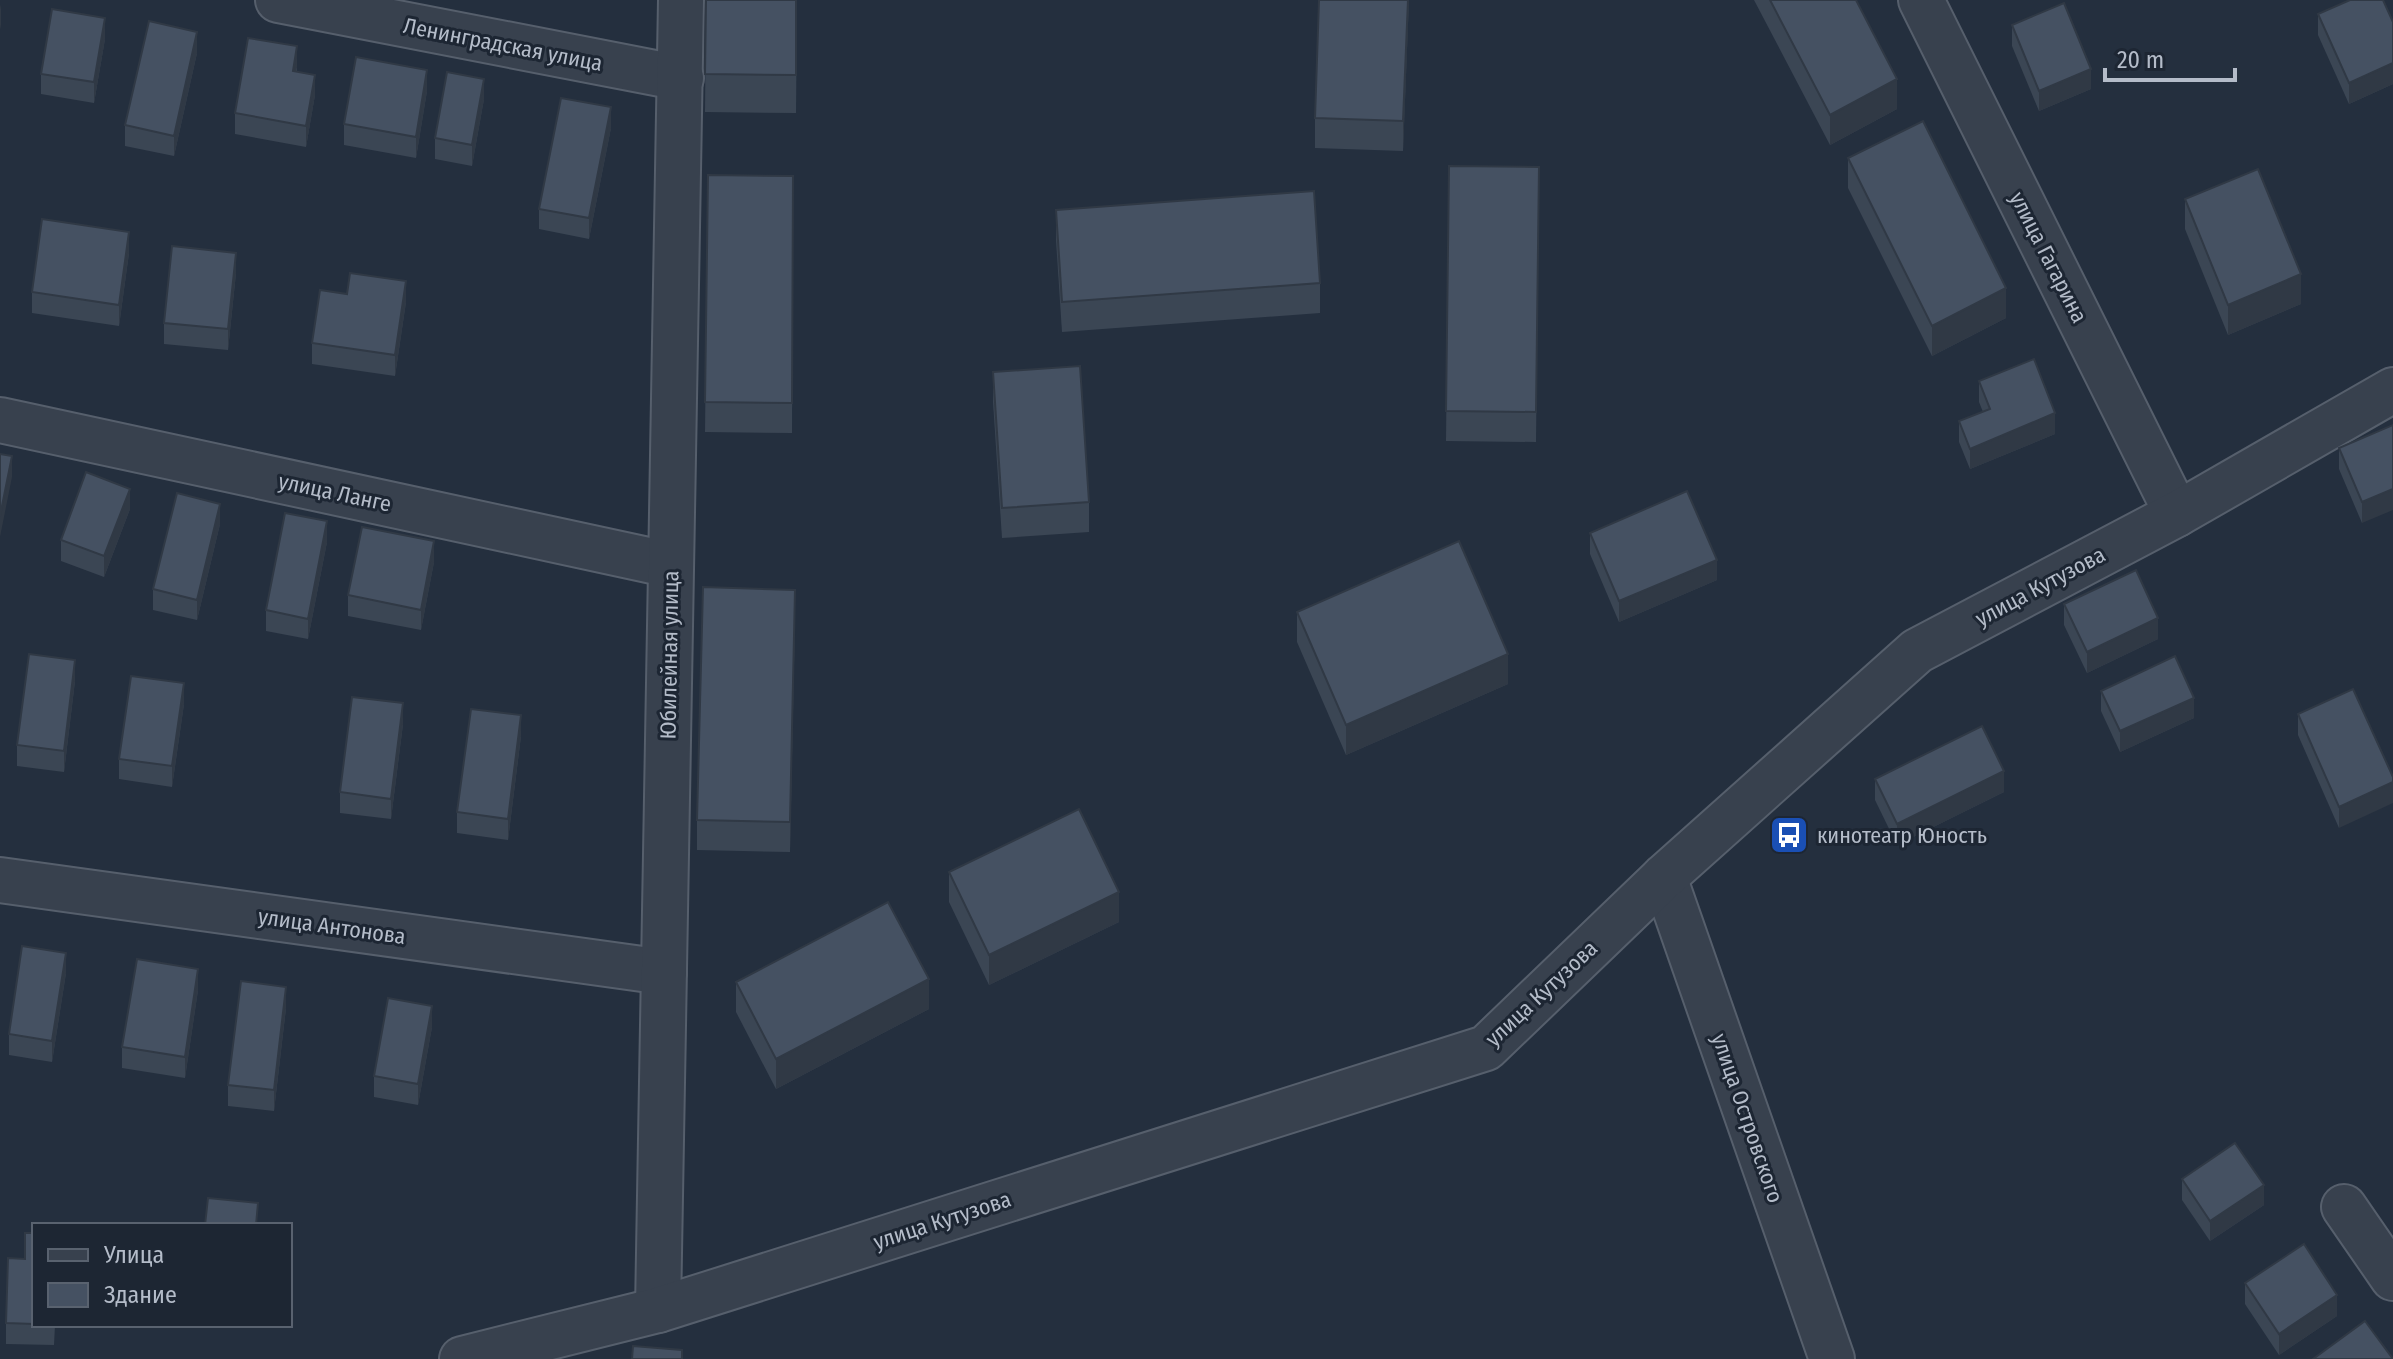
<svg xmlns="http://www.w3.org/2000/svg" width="2393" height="1359" font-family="'Fira Sans Condensed',sans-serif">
	<rect width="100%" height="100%" fill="#242f3e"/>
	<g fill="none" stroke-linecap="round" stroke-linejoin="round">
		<defs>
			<g id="minor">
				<polyline points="278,0 681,78"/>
				<polyline points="1921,0 2177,514"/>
				<polyline points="0,420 671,565"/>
				<polyline points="1664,877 1832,1359"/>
				<polyline points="0,880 664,972"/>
				<polyline points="2344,1207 2393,1278"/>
				<polyline points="658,1310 681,0"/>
				<polyline points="462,1359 658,1310 1486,1048 1664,877 1917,651 2177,514 2393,390"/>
			</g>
		</defs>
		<use href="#minor" stroke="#565f6c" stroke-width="48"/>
		<use href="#minor" stroke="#38414e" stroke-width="44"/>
	</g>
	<g fill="#3b4654">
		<polygon points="706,0 797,0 796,113 705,112"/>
		<polygon points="1409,0 1403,151 1315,148 1315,118"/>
		<polygon points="1754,0 1856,0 1897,109 1830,145"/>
		<polygon points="2318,14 2393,22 2393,84 2349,104 2318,35"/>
		<polygon points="2012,25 2091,89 2039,111 2012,46"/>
		<polygon points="105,39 94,103 41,94 41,74"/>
		<polygon points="197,53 174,156 125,146 125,125"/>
		<polygon points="297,67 297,71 315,95 306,147 235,134 235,113"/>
		<polygon points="427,91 416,158 344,145 344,124"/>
		<polygon points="484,99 472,166 435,159 435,138"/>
		<polygon points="611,128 589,239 539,229 539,209"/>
		<polygon points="1848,158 2006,318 1932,356 1848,188"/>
		<polygon points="1449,166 1539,167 1536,442 1446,441"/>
		<polygon points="708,175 793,176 792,433 705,432"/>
		<polygon points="2185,199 2301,304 2228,335 2185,229"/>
		<polygon points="1056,210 1320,283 1320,313 1062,332 1056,240"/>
		<polygon points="129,253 119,326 32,313 32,292"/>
		<polygon points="236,273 228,350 164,344 164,323"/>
		<polygon points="406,302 395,376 312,364 312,343"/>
		<polygon points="993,372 1089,502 1089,532 1002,538 993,402"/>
		<polygon points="1979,381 2055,434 1970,469 1959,442 1959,421 1983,412 1979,402"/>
		<polygon points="2393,425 2362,523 2339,469 2339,448"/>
		<polygon points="130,509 104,577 61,561 61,540"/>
		<polygon points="220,524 197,620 153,610 153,589"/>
		<polygon points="1590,533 1717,580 1619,622 1590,554"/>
		<polygon points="327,542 308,639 266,631 266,610"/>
		<polygon points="434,562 421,630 348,616 348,595"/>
		<polygon points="2064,604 2158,639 2087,673 2064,625"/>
		<polygon points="1297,612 1508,684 1346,755 1297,642"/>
		<polygon points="795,620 790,852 697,850 697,820"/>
		<polygon points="75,681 64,772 17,766 17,745"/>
		<polygon points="2353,689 2339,828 2298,735 2298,714"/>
		<polygon points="2101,691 2194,718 2120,752 2101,711"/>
		<polygon points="184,704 172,787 119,779 119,759"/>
		<polygon points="403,724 391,819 340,813 340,792"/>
		<polygon points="521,736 508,840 457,833 457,812"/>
		<polygon points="1875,779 2004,792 1897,845 1875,800"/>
		<polygon points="949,872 1119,922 989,985 949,902"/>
		<polygon points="66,973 52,1062 9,1055 9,1034"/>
		<polygon points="736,982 929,1009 776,1089 736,1012"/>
		<polygon points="198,990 185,1078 122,1068 122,1047"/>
		<polygon points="286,1008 274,1111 228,1106 228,1085"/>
		<polygon points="432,1027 418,1105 374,1097 374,1076"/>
		<polygon points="2182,1179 2264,1205 2210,1241 2182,1200"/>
		<polygon points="34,1233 34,1325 55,1325 54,1345 6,1344 6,1323 25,1259"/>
		<polygon points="2245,1283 2337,1316 2279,1355 2245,1304"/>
	</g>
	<g fill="#303945">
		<polygon points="1408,0 1409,0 1403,151 1403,121"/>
		<polygon points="1,4 1,25 0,30 0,9"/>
		<polygon points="105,18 105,39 94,103 94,82"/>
		<polygon points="197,32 197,53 174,156 174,136"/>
		<polygon points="297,46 297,67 293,91 293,71"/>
		<polygon points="2393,63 2393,84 2349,104 2349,83"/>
		<polygon points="2091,69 2091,89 2039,111 2039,91"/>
		<polygon points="427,70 427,91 416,158 416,137"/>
		<polygon points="315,75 315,95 306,147 306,126"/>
		<polygon points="484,79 484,99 472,166 472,145"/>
		<polygon points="1897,79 1897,109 1830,145 1830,115"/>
		<polygon points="611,107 611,128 589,239 589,218"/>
		<polygon points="129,232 129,253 119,326 119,305"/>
		<polygon points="236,253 236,273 228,350 228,329"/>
		<polygon points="2301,274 2301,304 2228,335 2228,305"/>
		<polygon points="406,281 406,302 395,376 395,355"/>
		<polygon points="2006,288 2006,318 1932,356 1932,326"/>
		<polygon points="2055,413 2055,434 1970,469 1970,449"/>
		<polygon points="12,456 12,477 0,537 0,516"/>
		<polygon points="130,489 130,509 104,577 104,556"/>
		<polygon points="2393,489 2393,510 2362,523 2362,502"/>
		<polygon points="220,504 220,524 197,620 197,600"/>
		<polygon points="327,521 327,542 308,639 308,619"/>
		<polygon points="434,541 434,562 421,630 421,610"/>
		<polygon points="1717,560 1717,580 1619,622 1619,601"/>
		<polygon points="795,590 795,620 790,852 790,822"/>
		<polygon points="2158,618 2158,639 2087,673 2087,652"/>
		<polygon points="1508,654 1508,684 1346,755 1346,725"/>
		<polygon points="75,660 75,681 64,772 64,751"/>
		<polygon points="184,683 184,704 172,787 172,766"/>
		<polygon points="2194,698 2194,718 2120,752 2120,731"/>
		<polygon points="403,703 403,724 391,819 391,799"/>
		<polygon points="521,715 521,736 508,840 508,819"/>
		<polygon points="2004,771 2004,792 1897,845 1897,824"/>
		<polygon points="2393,782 2393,803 2339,828 2339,807"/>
		<polygon points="1119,892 1119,922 989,985 989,955"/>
		<polygon points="66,953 66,973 52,1062 52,1041"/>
		<polygon points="198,969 198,990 185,1078 185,1057"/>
		<polygon points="929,979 929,1009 776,1089 776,1059"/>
		<polygon points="286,987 286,1008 274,1111 274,1090"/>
		<polygon points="432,1006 432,1027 418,1105 418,1084"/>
		<polygon points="2264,1185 2264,1205 2210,1241 2210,1221"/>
		<polygon points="2337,1295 2337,1316 2279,1355 2279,1334"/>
	</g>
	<g fill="#455162" stroke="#303945" stroke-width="2">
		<polygon points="706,0 796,0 796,75 705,74"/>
		<polygon points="1319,0 1408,0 1403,121 1315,118"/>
		<polygon points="1770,0 1856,0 1897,79 1830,115"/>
		<polygon points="2350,0 2383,0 2393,22 2393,63 2349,83 2318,14"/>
		<polygon points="2064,3 2091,69 2039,91 2012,25"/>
		<polygon points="52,9 105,18 94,82 41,74"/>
		<polygon points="149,21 197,32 174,136 125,125"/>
		<polygon points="248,38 297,46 293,71 315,75 306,126 235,113"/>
		<polygon points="356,57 427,70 416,137 344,124"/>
		<polygon points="447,72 484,79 472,145 435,138"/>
		<polygon points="561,98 611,107 589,218 539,209"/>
		<polygon points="1923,121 2006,288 1932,326 1848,158"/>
		<polygon points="1449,166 1539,167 1536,412 1446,411"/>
		<polygon points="2258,169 2301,274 2228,305 2185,199"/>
		<polygon points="708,175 793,176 792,403 705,402"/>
		<polygon points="1314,191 1320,283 1062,302 1056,210"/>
		<polygon points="42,219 129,232 119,305 32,292"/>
		<polygon points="172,246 236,253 228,329 164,323"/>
		<polygon points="350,273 406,281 395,355 312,343 320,290 347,294"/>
		<polygon points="2034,359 2055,413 1970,449 1959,421 1990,409 1979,381"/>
		<polygon points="1080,366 1089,502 1002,508 993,372"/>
		<polygon points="2393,425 2393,489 2362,502 2339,448"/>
		<polygon points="0,454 12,456 0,516"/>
		<polygon points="86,472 130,489 104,556 61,540"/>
		<polygon points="1687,491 1717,560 1619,601 1590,533"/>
		<polygon points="177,493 220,504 197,600 153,589"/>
		<polygon points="285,513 327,521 308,619 266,610"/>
		<polygon points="362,527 434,541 421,610 348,595"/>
		<polygon points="1459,541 1508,654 1346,725 1297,612"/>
		<polygon points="2136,570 2158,618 2087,652 2064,604"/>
		<polygon points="703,587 795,590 790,822 697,820"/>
		<polygon points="29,654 75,660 64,751 17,745"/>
		<polygon points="2175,656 2194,698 2120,731 2101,691"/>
		<polygon points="131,676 184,683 172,766 119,759"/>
		<polygon points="2353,689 2393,777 2393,782 2339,807 2298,714"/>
		<polygon points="352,697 403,703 391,799 340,792"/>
		<polygon points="471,709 521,715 508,819 457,812"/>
		<polygon points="1982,726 2004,771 1897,824 1875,779"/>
		<polygon points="1079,809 1119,892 989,955 949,872"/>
		<polygon points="888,902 929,979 776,1059 736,982"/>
		<polygon points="22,946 66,953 52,1041 9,1034"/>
		<polygon points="137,959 198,969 185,1057 122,1047"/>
		<polygon points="241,981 286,987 274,1090 228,1085"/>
		<polygon points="388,998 432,1006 418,1084 374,1076"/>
		<polygon points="2235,1143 2264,1185 2210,1221 2182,1179"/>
		<polygon points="208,1198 258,1203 256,1225 205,1225"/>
		<polygon points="25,1233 34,1233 34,1324 6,1323 8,1258 25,1259"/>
		<polygon points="2304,1244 2337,1295 2279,1334 2245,1283"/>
		<polygon points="2365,1321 2393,1359 2313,1359"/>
		<polygon points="633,1346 682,1350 682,1359 632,1359"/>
	</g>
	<defs>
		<symbol id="bus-square" viewBox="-11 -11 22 22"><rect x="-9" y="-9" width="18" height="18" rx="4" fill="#1a4fb4" stroke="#1d2633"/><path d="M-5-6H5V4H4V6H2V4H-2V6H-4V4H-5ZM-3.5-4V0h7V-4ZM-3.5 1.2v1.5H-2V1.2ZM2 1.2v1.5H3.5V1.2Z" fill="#fff"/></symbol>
	</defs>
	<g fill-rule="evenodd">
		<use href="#bus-square" x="1767" y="813" width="44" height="44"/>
	</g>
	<g text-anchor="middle" stroke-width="6" stroke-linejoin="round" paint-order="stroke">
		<g font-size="22" fill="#b4bcc9" stroke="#1d2633">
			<text transform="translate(503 44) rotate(11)" y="8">Ленинградская улица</text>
			<text transform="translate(2049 257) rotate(63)" y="8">улица Гагарина</text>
			<text transform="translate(335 492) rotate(12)" y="8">улица Ланге</text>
			<text transform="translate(2040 586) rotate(-28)" y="8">улица Кутузова</text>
			<text transform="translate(669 655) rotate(-89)" y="8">Юбилейная улица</text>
			<text transform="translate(332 926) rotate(8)" y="8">улица Антонова</text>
			<text transform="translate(1541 993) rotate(-43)" y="8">улица Кутузова</text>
			<text transform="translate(1748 1118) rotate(71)" y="8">улица Островского</text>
			<text transform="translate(942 1220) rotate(-18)" y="8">улица Кутузова</text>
		</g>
		<g font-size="22" fill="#b4bcc9" stroke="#1d2633" text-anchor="start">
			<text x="1817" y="843">кинотеатр Юность</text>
		</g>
	</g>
	<rect x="32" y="1223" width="260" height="104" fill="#1d2633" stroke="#59626f" stroke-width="2"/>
	<rect x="48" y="1249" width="40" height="12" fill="#38414e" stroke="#59626f" stroke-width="2"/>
	<text x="104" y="1263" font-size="24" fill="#b4bcc9">Улица</text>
	<rect x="48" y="1283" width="40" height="24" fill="#455162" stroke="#59626f" stroke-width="2"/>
	<text x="104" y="1303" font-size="24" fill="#b4bcc9">Здание</text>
	<path d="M2105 68v12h130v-12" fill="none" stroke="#b4bcc9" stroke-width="4"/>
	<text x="2117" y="68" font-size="24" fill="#b4bcc9" stroke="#1d2633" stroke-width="6" paint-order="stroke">20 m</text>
</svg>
